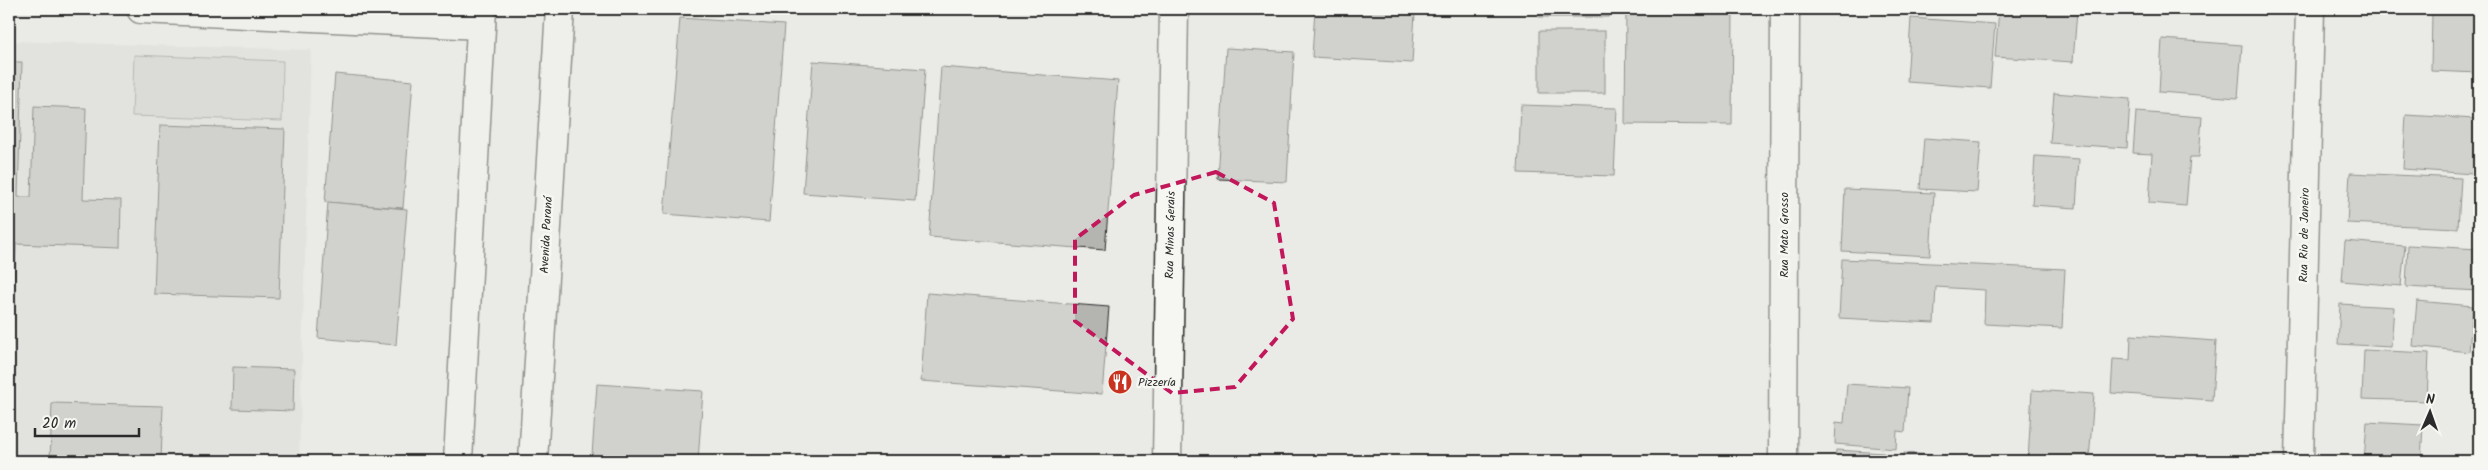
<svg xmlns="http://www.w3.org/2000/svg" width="2488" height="470" font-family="Kalam,sans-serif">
	<rect width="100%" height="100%" fill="#eaeae6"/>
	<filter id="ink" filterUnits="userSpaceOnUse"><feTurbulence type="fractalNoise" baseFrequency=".02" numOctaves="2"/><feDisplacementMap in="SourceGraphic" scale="10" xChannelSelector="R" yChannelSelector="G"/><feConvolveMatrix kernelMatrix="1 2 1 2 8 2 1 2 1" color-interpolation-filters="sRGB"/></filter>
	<g filter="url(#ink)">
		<polygon fill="#dadad6" points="9,41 311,50 299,461 15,461 17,382 9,381"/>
		<polygon fill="#cacac7" stroke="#7a7a79" points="134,55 283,61 282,121 132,116"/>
		<g fill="#b4b4b1" stroke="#2b2b2b">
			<polygon points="1315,9 1394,9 1393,12 1415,13 1412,63 1312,57"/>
			<rect x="1539" y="9" width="70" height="8"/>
			<polygon points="1626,9 1733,9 1732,125 1625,124"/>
			<polygon points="1999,9 2077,11 2073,62 1995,57"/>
			<polygon points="2432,10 2479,11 2479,73 2431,71"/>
			<polygon points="680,18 784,25 769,222 664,214"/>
			<polygon points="1911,18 1995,24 1990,88 1907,82"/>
			<rect x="1539" y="31" width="66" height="62"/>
			<polygon points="2162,39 2242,45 2238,98 2159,92"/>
			<polygon points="1226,48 1294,52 1287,182 1218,179"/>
			<polygon points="813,61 925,69 915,201 803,193"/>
			<polygon points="9,62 22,62 18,197 31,197 34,106 86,108 83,199 121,200 120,248 16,244 12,362 9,361"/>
			<polygon points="941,67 1118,81 1105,250 929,237"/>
			<polygon points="335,74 413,81 403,208 325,202"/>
			<polygon points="2476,81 2479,81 2479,116 2473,115"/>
			<polygon points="2054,93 2130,99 2127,148 2050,143"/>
			<polygon points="1521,105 1617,108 1614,176 1518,173"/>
			<polygon points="2136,112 2202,117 2199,157 2190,157 2186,206 2149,203 2152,154 2133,153"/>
			<polygon points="2406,115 2476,119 2473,174 2403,169"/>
			<polygon points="160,125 285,129 279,298 154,294"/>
			<polygon points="1924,138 1981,142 1977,192 1920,189"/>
			<polygon points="2035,156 2079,159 2076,208 2032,205"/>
			<polygon points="2350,173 2461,178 2458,228 2347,223"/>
			<polygon points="1845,189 1934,193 1930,256 1842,251"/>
			<polygon points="328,202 407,209 396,345 318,338"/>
			<polygon points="2345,241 2405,246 2401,286 2342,281"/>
			<polygon points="2408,245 2479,249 2479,291 2406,287"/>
			<polygon points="1842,259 2065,269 2062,328 1984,324 1985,290 1936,287 1934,323 1839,318"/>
			<polygon points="927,293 1109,307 1102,394 921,381"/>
			<polygon points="2417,301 2473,306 2469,352 2413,346"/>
			<polygon points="2340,304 2394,307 2391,347 2338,344"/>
			<polygon points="2131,335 2216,341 2212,400 2111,393 2113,359 2130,360"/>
			<polygon points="2364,350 2429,353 2427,401 2362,399"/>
			<polygon points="233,367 294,369 293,411 232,409"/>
			<polygon points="597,384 703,391 698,461 592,455"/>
			<polygon points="1847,384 1908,388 1905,432 1897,431 1896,449 1835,444 1836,422 1844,423"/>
			<polygon points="2032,390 2094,394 2089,461 2028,461"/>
			<polygon points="52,403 163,406 161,461 50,461"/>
			<polygon points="2367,422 2423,425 2421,461 2364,461"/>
			<polygon points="1836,450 1884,453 1883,461 1835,461"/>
			<polygon points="1904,453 1955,457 1955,461 1904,461"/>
		</g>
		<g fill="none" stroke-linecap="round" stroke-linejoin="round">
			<defs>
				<g id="minor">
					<polyline points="141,9 481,25"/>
					<polyline points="1783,461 1785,9"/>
					<polyline points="2299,461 2310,9"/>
				</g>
				<g id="major">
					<polyline points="458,461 482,9"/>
					<polyline points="533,461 560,9"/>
					<polyline points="1167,461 1174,9"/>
				</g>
			</defs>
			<use href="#minor" stroke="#2b2b2b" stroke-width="31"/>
			<use href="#major" stroke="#2b2b2b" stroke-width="31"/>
			<use href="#minor" stroke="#f6f6f2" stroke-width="28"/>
			<use href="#major" stroke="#f6f6f2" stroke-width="28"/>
		</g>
	</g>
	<path d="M0 0H2488V470H0ZM1216,172L1274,203L1293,319L1235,387L1172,393L1075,321V239L1134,195Z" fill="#eaeae6" fill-opacity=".55" fill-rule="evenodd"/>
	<path fill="none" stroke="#c2185b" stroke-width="4" stroke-dasharray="10 6" stroke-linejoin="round" d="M1216,172L1274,203L1293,319L1235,387L1172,393L1075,321V239L1134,195Z"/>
	<defs>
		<symbol id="restaurant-disc" viewBox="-11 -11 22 22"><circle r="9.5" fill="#c8321e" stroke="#f6f6f2"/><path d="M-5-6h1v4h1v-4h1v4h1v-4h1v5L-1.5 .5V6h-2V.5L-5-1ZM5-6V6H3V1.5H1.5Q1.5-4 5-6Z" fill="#fff"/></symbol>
	</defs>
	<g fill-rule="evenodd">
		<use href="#restaurant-disc" x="1106" y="368" width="28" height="28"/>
	</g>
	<g text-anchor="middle" stroke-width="5" stroke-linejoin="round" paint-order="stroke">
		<g font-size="12" fill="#2b2b2b" stroke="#f6f6f2">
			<text transform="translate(546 235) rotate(-87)" y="4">Avenida Paraná</text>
			<text transform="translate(1170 235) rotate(-89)" y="4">Rua Minas Gerais</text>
			<text transform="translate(1784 235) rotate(-90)" y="4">Rua Mato Grosso</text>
			<text transform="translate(2304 235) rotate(-89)" y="4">Rua Rio de Janeiro</text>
		</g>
		<g font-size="12" fill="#2b2b2b" stroke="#f6f6f2" text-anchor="start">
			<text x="1138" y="386">Pizzería</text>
		</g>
	</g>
	<rect width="2488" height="470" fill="none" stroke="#f6f6f2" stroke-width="30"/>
	<rect x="15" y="15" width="2458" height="440" fill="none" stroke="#2b2b2b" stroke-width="2" filter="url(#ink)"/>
	<g transform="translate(2430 412) rotate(2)" stroke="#f6f6f2" stroke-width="4" paint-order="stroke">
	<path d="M0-4L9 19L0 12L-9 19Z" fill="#2b2b2b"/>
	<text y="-8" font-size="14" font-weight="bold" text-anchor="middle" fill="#2b2b2b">N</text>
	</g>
	<path d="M35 428v8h104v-8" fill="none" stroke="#2b2b2b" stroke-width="2.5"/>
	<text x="42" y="428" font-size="15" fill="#2b2b2b" stroke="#f6f6f2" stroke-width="4" paint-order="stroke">20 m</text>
</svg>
